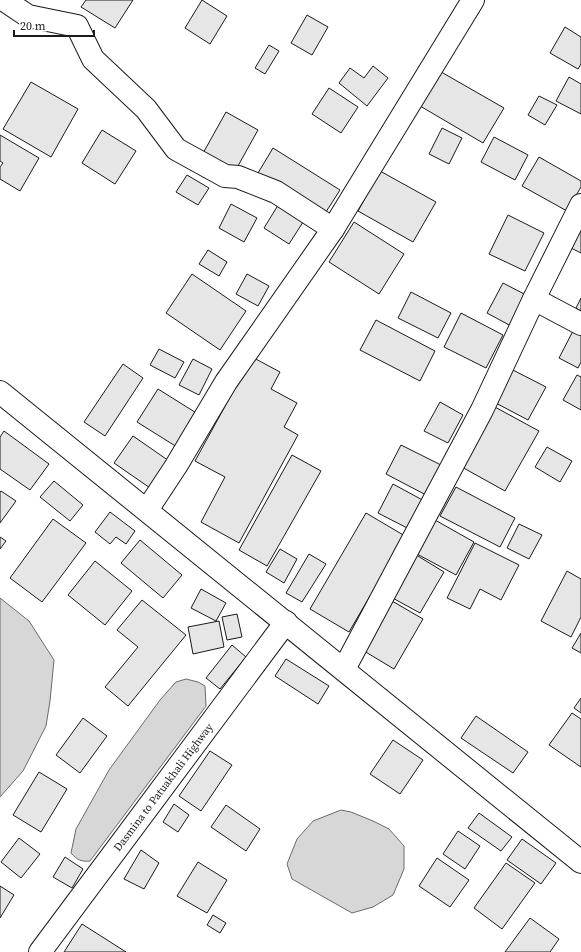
<svg xmlns="http://www.w3.org/2000/svg" width="581" height="952" font-family="'Source Serif 4',serif">
	<rect width="100%" height="100%" fill="#fff"/>
	<g fill="#d7d7d7" stroke="#6a6a6a">
		<polygon points="0,598 29,621 54,660 50,701 46,726 23,771 0,797"/>
		<path d="M186,679L198,682L205,686L206,706L90,861C82,862 77,860 71,853L76,829L109,770L160,700L176,682Z"/>
		<polygon points="341,810 351,812 373,821 389,829 404,846 404,869 393,895 373,907 352,913 292,879 287,864 297,839 313,821"/>
	</g>
	<g fill="#e6e6e6" stroke="#1a1a1a">
		<polygon points="86,0 133,0 115,28 81,7"/>
		<polygon points="202,0 227,16 210,44 185,28"/>
		<polygon points="307,15 328,27 312,55 291,43"/>
		<polygon points="565,27 581,37 581,64 578,69 550,53"/>
		<polygon points="269,45 279,51 265,74 255,68"/>
		<polygon points="373,66 388,78 367,106 339,83 350,68 364,78"/>
		<polygon points="436,69 504,108 483,143 415,103"/>
		<polygon points="569,77 581,84 581,114 556,101"/>
		<polygon points="31,82 78,109 51,157 3,129"/>
		<polygon points="329,88 358,107 341,133 312,114"/>
		<polygon points="539,96 557,105 545,125 528,115"/>
		<polygon points="226,112 258,130 234,173 202,155"/>
		<polygon points="442,128 462,138 449,164 429,154"/>
		<polygon points="102,130 136,151 115,184 82,163"/>
		<polygon points="0,135 39,158 20,191 0,179 0,167 3,163 0,161"/>
		<polygon points="494,137 528,155 515,180 481,162"/>
		<polygon points="273,148 340,190 324,215 258,173"/>
		<polygon points="539,157 581,181 581,187 567,211 522,186"/>
		<polygon points="380,171 436,202 413,242 358,211"/>
		<polygon points="187,175 209,188 198,205 176,192"/>
		<polygon points="280,202 305,219 289,244 264,228"/>
		<polygon points="231,204 257,218 244,242 219,228"/>
		<polygon points="508,215 544,233 525,271 489,254"/>
		<polygon points="581,220 581,253 567,246"/>
		<polygon points="354,222 404,254 379,294 329,262"/>
		<polygon points="208,250 227,262 219,276 199,264"/>
		<polygon points="192,274 246,311 220,350 166,313"/>
		<polygon points="247,274 269,286 258,306 236,294"/>
		<polygon points="503,283 528,296 511,326 487,313"/>
		<polygon points="411,292 451,313 438,338 398,318"/>
		<polygon points="581,298 581,311 576,308"/>
		<polygon points="461,313 503,335 486,368 444,347"/>
		<polygon points="376,320 435,351 420,381 360,350"/>
		<polygon points="573,331 581,335 581,362 578,368 559,358"/>
		<polygon points="159,349 184,362 175,378 150,365"/>
		<polygon points="252,357 280,372 271,389 297,403 284,427 298,435 239,543 201,522 225,477 195,461"/>
		<polygon points="193,359 212,369 199,395 179,385"/>
		<polygon points="123,364 143,378 105,436 84,422"/>
		<polygon points="509,368 546,387 528,420 492,401"/>
		<polygon points="577,375 581,377 581,410 563,400"/>
		<polygon points="158,389 198,414 177,447 137,422"/>
		<polygon points="440,402 463,415 448,443 424,431"/>
		<polygon points="493,406 539,431 505,491 460,466"/>
		<polygon points="4,431 49,464 30,490 0,469 0,437"/>
		<polygon points="133,436 172,463 153,490 114,463"/>
		<polygon points="401,445 443,466 428,496 386,474"/>
		<polygon points="547,447 572,461 560,482 535,467"/>
		<polygon points="292,455 321,471 267,566 239,550"/>
		<polygon points="54,481 83,505 70,521 40,497"/>
		<polygon points="393,484 428,503 413,531 378,513"/>
		<polygon points="456,487 515,518 500,547 440,516"/>
		<polygon points="1,491 16,501 0,523 0,492"/>
		<polygon points="110,512 135,531 126,544 116,537 110,544 95,532"/>
		<polygon points="366,513 405,536 349,632 310,609"/>
		<polygon points="53,519 86,543 42,602 10,578"/>
		<polygon points="435,520 474,542 456,575 417,554"/>
		<polygon points="519,524 542,535 529,559 507,548"/>
		<polygon points="0,537 6,541 0,549"/>
		<polygon points="140,540 182,575 163,598 121,563"/>
		<polygon points="475,543 519,565 501,600 480,589 470,609 447,598"/>
		<polygon points="280,549 297,559 284,583 266,572"/>
		<polygon points="413,553 444,572 420,613 389,596"/>
		<polygon points="309,554 326,564 302,602 286,593"/>
		<polygon points="95,561 132,591 105,625 68,595"/>
		<polygon points="567,571 581,579 581,617 571,637 541,621"/>
		<polygon points="201,589 226,603 216,621 191,608"/>
		<polygon points="142,600 186,635 128,706 105,687 138,647 117,630"/>
		<polygon points="392,601 423,619 394,669 364,651"/>
		<polygon points="237,614 242,637 227,640 222,617"/>
		<polygon points="219,621 224,647 193,654 188,627"/>
		<polygon points="581,633 581,653 572,648"/>
		<polygon points="232,645 246,657 220,689 206,678"/>
		<polygon points="286,659 329,686 318,704 275,676"/>
		<polygon points="581,698 581,713 574,708"/>
		<polygon points="572,713 581,719 581,767 549,745"/>
		<polygon points="476,716 528,752 513,773 461,738"/>
		<polygon points="83,718 107,736 80,773 56,755"/>
		<polygon points="393,740 423,760 400,794 370,774"/>
		<polygon points="210,751 232,765 201,811 179,796"/>
		<polygon points="39,772 67,789 41,832 13,815"/>
		<polygon points="174,804 189,815 178,832 163,822"/>
		<polygon points="226,805 260,829 246,851 211,827"/>
		<polygon points="479,813 512,837 501,851 468,828"/>
		<polygon points="458,831 480,846 465,869 443,854"/>
		<polygon points="19,838 40,854 21,878 1,862"/>
		<polygon points="522,839 556,863 541,884 507,860"/>
		<polygon points="141,850 159,863 144,889 124,879"/>
		<polygon points="65,857 83,869 72,888 53,877"/>
		<polygon points="437,858 469,880 450,907 419,886"/>
		<polygon points="198,862 227,880 207,913 177,896"/>
		<polygon points="506,863 535,883 502,929 474,908"/>
		<polygon points="0,886 14,895 0,918"/>
		<polygon points="213,915 226,923 220,933 207,925"/>
		<polygon points="530,918 559,939 550,952 505,952"/>
		<polygon points="82,924 126,952 64,952"/>
	</g>
	<g fill="none" stroke-linecap="round" stroke-linejoin="round">
		<defs>
			<g id="street">
				<polyline points="4,0 28,16 77,26 93,59 146,109 176,149 225,176 238,177 276,192 333,229"/>
				<polyline points="534,299 581,324"/>
				<polyline points="147,510 176,466 226,382 333,229 473,0"/>
				<polyline points="344,669 409,547 482,410 534,299 581,205"/>
			</g>
			<g id="secondary">
				<polyline points="0,392 581,862"/>
				<polyline points="40,952 286,622"/>
			</g>
		</defs>
		<use href="#street" stroke="#1a1a1a" stroke-width="24"/>
		<use href="#secondary" stroke="#1a1a1a" stroke-width="24"/>
		<use href="#street" stroke="#fff" stroke-width="22"/>
		<use href="#secondary" stroke="#fff" stroke-width="22"/>
	</g>
	<g text-anchor="middle" stroke-width="3" stroke-linejoin="round" paint-order="stroke">
		<g font-size="11" fill="#1a1a1a" stroke="#fff">
			<text transform="translate(163 787) rotate(-53)" y="4">Dasmina to Patuakhali Highway</text>
		</g>
	</g>
	<path d="M14 30v6h80v-6" fill="none" stroke="#1a1a1a" stroke-width="2"/>
	<text x="20" y="30" font-size="12" fill="#1a1a1a" stroke="#ffffff" stroke-width="3" paint-order="stroke">20 m</text>
</svg>
